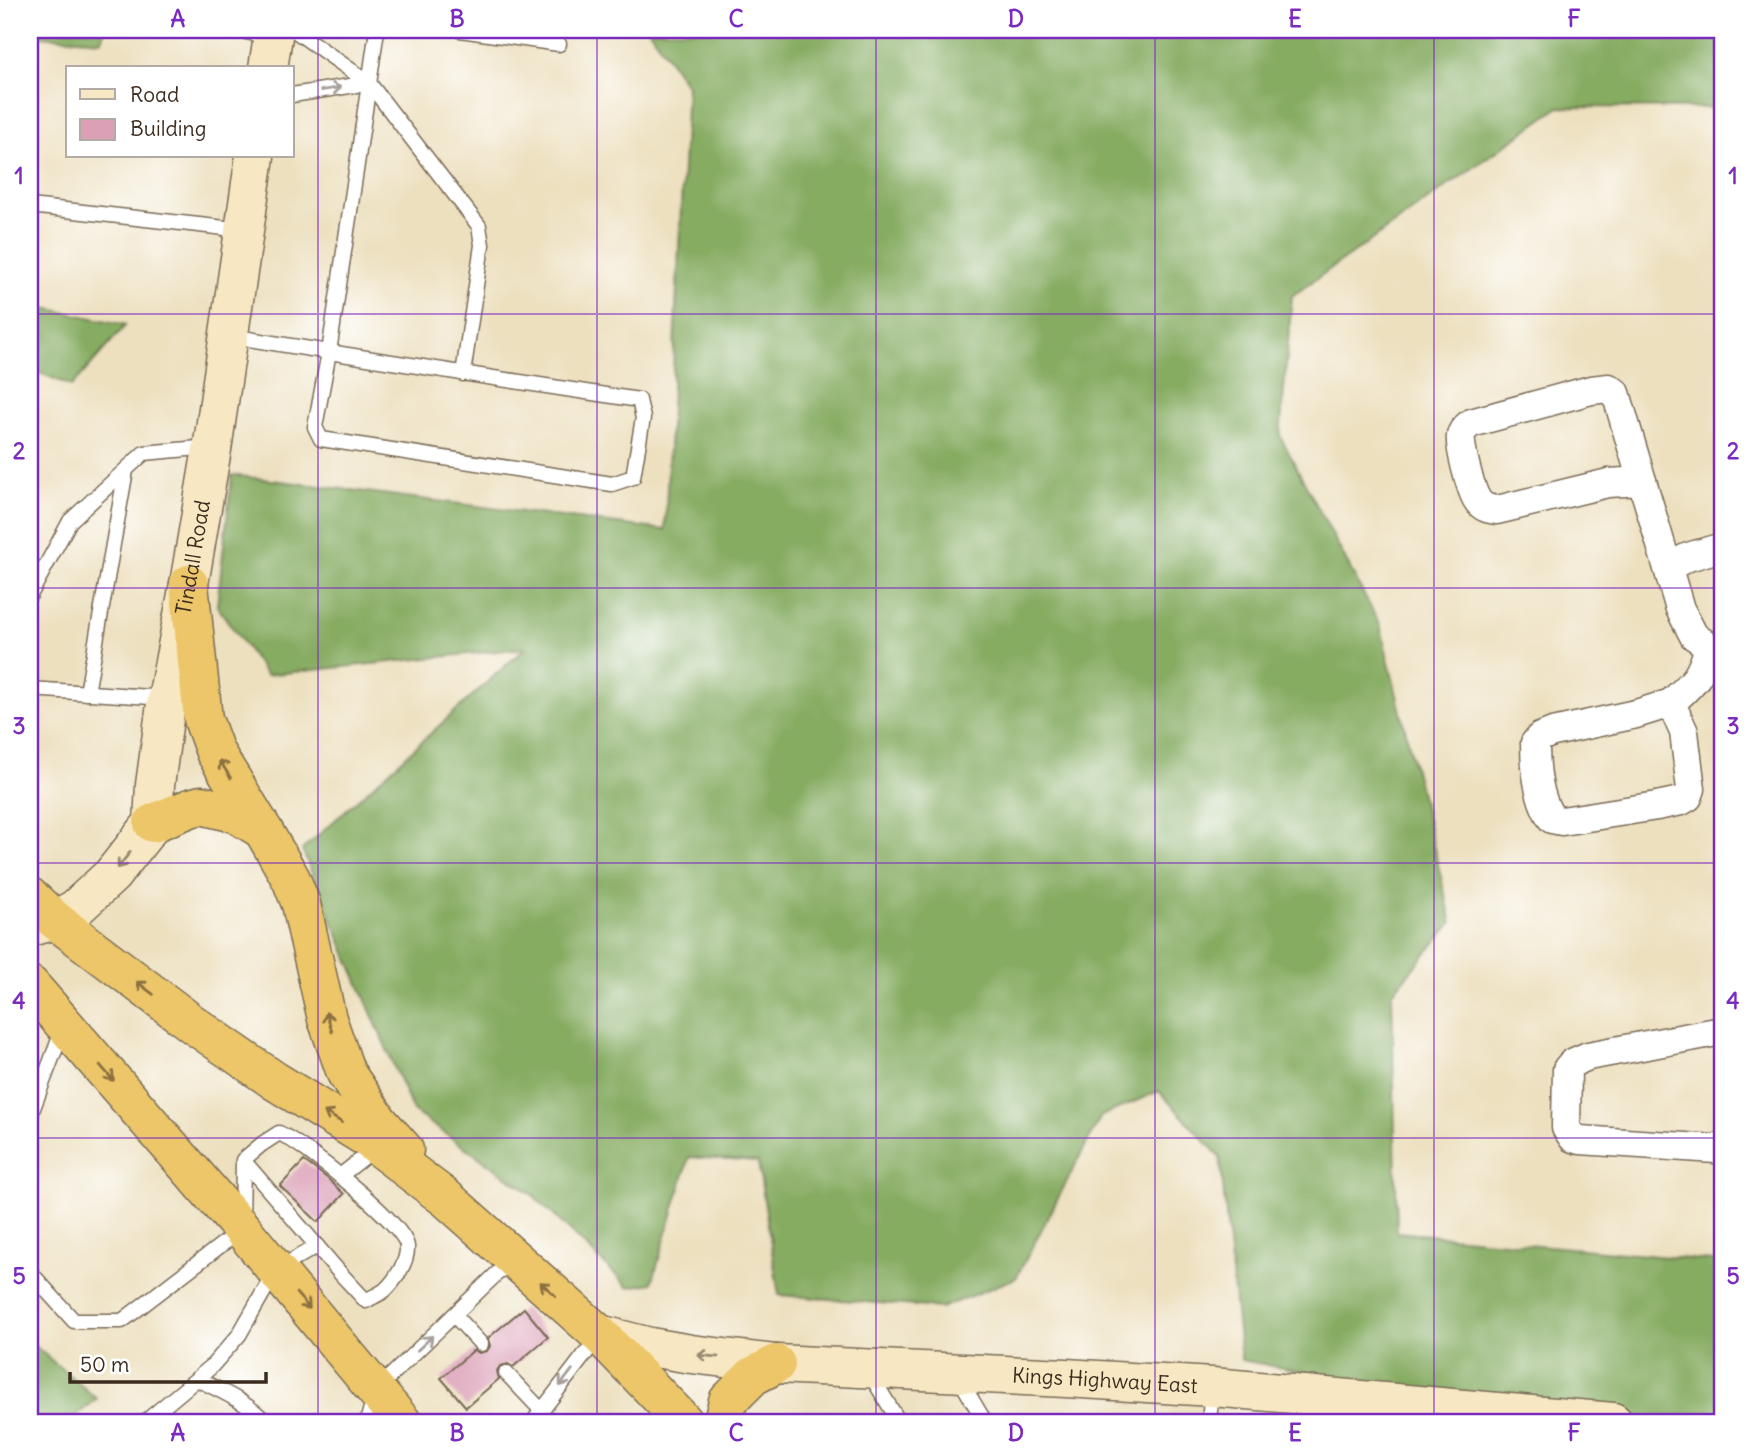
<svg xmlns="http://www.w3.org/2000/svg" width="1752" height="1452" font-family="Delius,sans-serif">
	<rect width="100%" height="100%" fill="#fff"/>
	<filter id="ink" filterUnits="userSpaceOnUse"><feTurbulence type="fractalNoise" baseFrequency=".0143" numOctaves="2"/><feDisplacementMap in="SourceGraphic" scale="14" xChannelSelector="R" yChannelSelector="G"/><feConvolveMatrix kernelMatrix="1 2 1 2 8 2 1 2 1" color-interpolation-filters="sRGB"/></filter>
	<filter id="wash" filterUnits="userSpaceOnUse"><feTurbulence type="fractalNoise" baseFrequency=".00686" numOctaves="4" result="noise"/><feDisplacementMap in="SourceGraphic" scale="28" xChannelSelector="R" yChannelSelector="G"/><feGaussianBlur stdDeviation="1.57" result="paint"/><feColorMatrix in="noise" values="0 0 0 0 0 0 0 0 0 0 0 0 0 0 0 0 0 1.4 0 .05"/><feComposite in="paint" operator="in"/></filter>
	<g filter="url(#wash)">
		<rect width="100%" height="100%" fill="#ede0bf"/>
		<g fill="#86ac62" stroke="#606b40" stroke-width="2">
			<polygon points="30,30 105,30 101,41 30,35"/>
			<polygon points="649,30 1722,30 1722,108 1559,107 1292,296 1280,436 1380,625 1452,923 1392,993 1397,1232 1722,1262 1722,1422 1539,1422 1538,1417 1241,1360 1220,1157 1159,1091 1101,1116 1016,1278 941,1308 779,1295 758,1162 689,1157 652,1283 628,1287 532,1194 413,1111 302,850 525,648 266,675 217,606 232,475 665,530 687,86"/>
			<polygon points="30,305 126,325 72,386 30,369"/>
			<polygon points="30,1342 97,1399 68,1422 30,1422"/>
		</g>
		<g id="blocks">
			<g fill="#db9fb6">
				<polygon points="304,1161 327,1178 344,1194 318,1222 280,1186"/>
				<polygon points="524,1308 548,1337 513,1367 508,1364 500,1366 497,1371 499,1379 466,1407 441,1378 474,1350 479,1353 487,1351 490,1346 488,1338"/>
			</g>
		</g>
	</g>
	<g filter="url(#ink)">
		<use href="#blocks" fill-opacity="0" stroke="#796a56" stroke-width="2"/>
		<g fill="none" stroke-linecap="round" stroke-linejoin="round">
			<defs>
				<g id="lane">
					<polyline points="237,30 270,37"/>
					<polyline points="294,30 369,83 479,226 482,245 463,374"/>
					<polyline points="460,30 559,44"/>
					<polyline points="292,95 369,83"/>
					<polyline points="30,206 243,230"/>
					<path d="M230,336C366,358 502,380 639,400L643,418L633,477L612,484L321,439L315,427L329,352L377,30"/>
					<polyline points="30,595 70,521 144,453 210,447"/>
					<polyline points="30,689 166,698"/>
					<polyline points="87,693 126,470"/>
					<polyline points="30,1116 63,1029"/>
					<polyline points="340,1176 377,1147"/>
					<path d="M30,1272L74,1321H122L242,1229L243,1160L262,1144L279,1133C301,1142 407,1225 407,1247C408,1261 395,1281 385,1290C380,1294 372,1297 366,1301L340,1273L243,1160"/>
					<polyline points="454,1315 481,1344"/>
					<polyline points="869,1372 899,1422"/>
					<polyline points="506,1373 542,1411"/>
					<polyline points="959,1378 985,1422"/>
					<path d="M197,1379C221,1391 247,1402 266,1422"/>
					<polyline points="145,1422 211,1367 239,1335 276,1270 317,1246"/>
					<polyline points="367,1422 376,1390 512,1259"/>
					<polyline points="533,1422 599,1336"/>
					<polyline points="1209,1422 1212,1389"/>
				</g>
				<g id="street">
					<path d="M1609,388L1616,393L1642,481L1608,483L1497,510C1489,509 1483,508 1478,501C1471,492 1459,446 1461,436C1462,430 1466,427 1471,423L1591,390Z"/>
					<polyline points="1642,481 1680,609 1694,636 1722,655"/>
					<polyline points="1668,567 1688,557 1722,547"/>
					<path d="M1671,703L1684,732L1691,789L1688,797L1681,801L1657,806L1562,821L1552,819C1538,799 1535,768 1535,743L1540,737L1553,732L1636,714Z"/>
					<path d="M1671,703C1695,681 1700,678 1709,647"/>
					<polyline points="1722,1031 1588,1056 1572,1063 1567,1069 1566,1128 1573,1138 1580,1140 1716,1149 1722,1146"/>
				</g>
				<g id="secondary">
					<polyline points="268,68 274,30"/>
					<path id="s1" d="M30,927L55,920L75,909L112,875L153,823L155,785L166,704L189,584L213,443L255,156"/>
					<path id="s2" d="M599,1334L650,1347L691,1354L776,1364L1066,1378L1212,1387L1613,1422"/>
				</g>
				<g id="highway">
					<polyline points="189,584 203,719 215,752 263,830 291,879 301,904 327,1019 346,1073 379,1122 404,1150"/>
					<polyline points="153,823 190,808 201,805 235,813 263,830"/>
					<polyline points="30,897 55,920 194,1025 275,1081 364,1136 447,1199 599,1334 684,1422"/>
					<polyline points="30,985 242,1229 402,1422"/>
					<polyline points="723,1422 728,1401 753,1376 776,1364"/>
				</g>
			</defs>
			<use href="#lane" stroke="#796a56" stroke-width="17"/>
			<use href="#street" stroke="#796a56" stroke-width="31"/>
			<use href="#secondary" stroke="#796a56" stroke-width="41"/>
			<use href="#highway" stroke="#796a56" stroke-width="41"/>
			<use href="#lane" stroke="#fff" stroke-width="14"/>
			<use href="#street" stroke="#fff" stroke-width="28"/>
			<use href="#secondary" stroke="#f7e8c3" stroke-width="38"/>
			<use href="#highway" stroke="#ecc669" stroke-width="38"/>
		</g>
		<defs><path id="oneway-shaft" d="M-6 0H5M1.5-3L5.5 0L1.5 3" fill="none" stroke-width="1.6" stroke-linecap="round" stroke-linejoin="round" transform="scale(1.75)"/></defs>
		<g stroke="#a79f9a">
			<use href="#oneway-shaft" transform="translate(331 89) rotate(-9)"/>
			<use href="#oneway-shaft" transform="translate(425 1343) rotate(-44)"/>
			<use href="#oneway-shaft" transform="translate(566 1378) rotate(127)"/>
		</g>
		<g stroke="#8b7040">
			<use href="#oneway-shaft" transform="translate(225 769) rotate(-122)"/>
			<use href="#oneway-shaft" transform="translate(145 988) rotate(-143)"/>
			<use href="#oneway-shaft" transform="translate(329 1022) rotate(-107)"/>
			<use href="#oneway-shaft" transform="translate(107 1073) rotate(49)"/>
			<use href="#oneway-shaft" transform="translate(333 1117) rotate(-148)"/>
			<use href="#oneway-shaft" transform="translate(548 1289) rotate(-138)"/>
			<use href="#oneway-shaft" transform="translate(303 1301) rotate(49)"/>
		</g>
		<g stroke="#998970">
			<use href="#oneway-shaft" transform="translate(124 860) rotate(128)"/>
			<use href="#oneway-shaft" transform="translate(708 1356) rotate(-174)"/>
		</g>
	</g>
	<path fill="none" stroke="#7b2cbf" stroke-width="2" stroke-opacity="0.55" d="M318,30V1422M597,30V1422M876,30V1422M1155,30V1422M1434,30V1422M30,314H1722M30,588H1722M30,863H1722M30,1138H1722"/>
	<g text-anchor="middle" stroke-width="7" stroke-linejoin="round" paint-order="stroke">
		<g font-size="21" fill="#3b2a1e" stroke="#fff">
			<text dy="7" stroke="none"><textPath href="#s1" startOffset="434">Tindall Road</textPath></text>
			<text dy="7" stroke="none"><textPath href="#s2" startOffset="509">Kings Highway East</textPath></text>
		</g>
	</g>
	<rect width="1752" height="1452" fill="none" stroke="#fff" stroke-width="77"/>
	<rect x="66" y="66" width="228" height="91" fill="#ffffff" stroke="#b1aaa5" stroke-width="2"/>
	<rect x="80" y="89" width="35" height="10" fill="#f7e8c3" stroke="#b1aaa5" stroke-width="2"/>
	<text x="130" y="102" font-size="21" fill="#3b2a1e">Road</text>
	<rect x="80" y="119" width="35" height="21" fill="#db9fb6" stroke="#b1aaa5" stroke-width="2"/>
	<text x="130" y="136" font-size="21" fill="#3b2a1e">Building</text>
	<path d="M70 1372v10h196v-10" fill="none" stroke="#3b2a1e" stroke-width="3.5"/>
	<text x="80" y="1372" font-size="21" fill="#3b2a1e" stroke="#ffffff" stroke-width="5" paint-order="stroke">50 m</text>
	<rect x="38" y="38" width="1676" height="1376" fill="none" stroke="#7b2cbf" stroke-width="2.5"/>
	<g font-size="23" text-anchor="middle" font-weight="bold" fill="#7b2cbf">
		<text x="178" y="27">A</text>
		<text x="457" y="27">B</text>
		<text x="736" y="27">C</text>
		<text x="1016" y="27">D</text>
		<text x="1295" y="27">E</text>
		<text x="1574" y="27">F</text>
		<text x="19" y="184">1</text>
		<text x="1733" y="184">1</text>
		<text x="19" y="459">2</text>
		<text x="1733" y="459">2</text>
		<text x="19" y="734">3</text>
		<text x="1733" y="734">3</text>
		<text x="19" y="1009">4</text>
		<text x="1733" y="1009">4</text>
		<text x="19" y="1284">5</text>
		<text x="1733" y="1284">5</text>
		<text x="178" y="1441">A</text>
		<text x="457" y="1441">B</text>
		<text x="736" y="1441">C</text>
		<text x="1016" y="1441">D</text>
		<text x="1295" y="1441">E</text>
		<text x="1574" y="1441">F</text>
	</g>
</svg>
